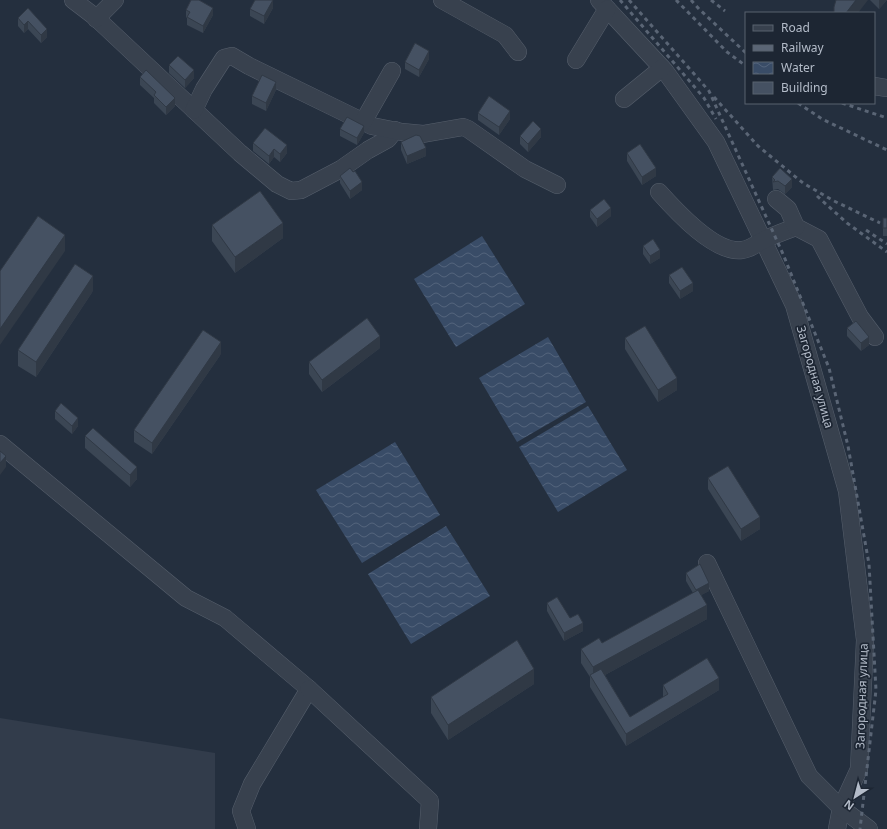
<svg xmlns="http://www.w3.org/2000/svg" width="887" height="829" font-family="'Noto Sans',sans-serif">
	<defs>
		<pattern id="water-waves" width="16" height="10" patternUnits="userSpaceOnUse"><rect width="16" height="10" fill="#394c67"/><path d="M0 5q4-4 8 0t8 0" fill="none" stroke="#53647b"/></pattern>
	</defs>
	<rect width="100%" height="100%" fill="#242f3e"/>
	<polygon fill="#323c4b" points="0,718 215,753 215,829 0,829"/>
	<g fill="url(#water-waves)">
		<polygon points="482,236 525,304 456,347 414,279"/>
		<polygon points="548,337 586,402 517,442 479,378"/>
		<polygon points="588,406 627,470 558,512 519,447"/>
		<polygon points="395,442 440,515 362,563 316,490"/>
		<polygon points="446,526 490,596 411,644 368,574"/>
	</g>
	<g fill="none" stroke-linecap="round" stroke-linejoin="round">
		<defs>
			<g id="minor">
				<polyline points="73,0 94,16 240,153 277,184 291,191 301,190 341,169 368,150 388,139 395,130"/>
				<polyline points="442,0 505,35 518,52"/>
				<polyline points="599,0 665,71 716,142 794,305 847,491 865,640 859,769 841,808 837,829"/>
				<polyline points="96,19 115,0"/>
				<polyline points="576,60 607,9"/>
				<polyline points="874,86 887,88"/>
				<polyline points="624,99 662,68"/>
				<polyline points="194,110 204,89 224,58 232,56 249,66 372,126 402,132 423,134 463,127 468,129 525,169 557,185"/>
				<polyline points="363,122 392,71"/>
				<path d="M659,192C676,211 715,254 742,250C751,249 757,243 764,240C774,235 785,231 796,227L819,239L860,317L875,337"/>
				<polyline points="776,199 788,209 796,227"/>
				<polyline points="0,444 186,598 225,618 309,689 252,784 241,811 247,829"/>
				<polyline points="707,563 809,776 841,808 869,829"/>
				<polyline points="309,689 430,801 428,829"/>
			</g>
		</defs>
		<use href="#minor" stroke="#565f6c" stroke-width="18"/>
		<use href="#minor" stroke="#38414e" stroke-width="17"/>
		<g stroke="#5a6575" stroke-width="3" stroke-dasharray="4 4" stroke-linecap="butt">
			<polyline points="620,0 704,98 716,119"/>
			<polyline points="629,0 709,91 783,254 829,368 848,446 869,564 876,690 860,829"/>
			<polyline points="676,0 727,52 746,66"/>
			<polyline points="691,0 699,9 746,53"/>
			<polyline points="711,0 725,11"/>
			<polyline points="714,97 758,146 803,183 834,201 880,223"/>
			<polyline points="798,103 822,119 887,150"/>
			<polyline points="842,103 887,118"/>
			<polyline points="817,196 847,223 887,252"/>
			<polyline points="866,230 887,244"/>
		</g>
	</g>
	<g fill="#3b4654">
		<polygon points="870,0 887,0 879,9"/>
		<polygon points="28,8 47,37 41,43 28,29 24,33 18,26 18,18"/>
		<polygon points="273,8 264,24 250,16 250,9"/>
		<polygon points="186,10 213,15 203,33 187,25 187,18 186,17"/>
		<polygon points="429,59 419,77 405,69 405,62"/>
		<polygon points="169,65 194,78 185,88 169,73"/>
		<polygon points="140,77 175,106 166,115 154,103 154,98 140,85"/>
		<polygon points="276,90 266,111 252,104 252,96"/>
		<polygon points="478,113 510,119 499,135 478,120"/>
		<polygon points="340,129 364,133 357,145 340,136"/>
		<polygon points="520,136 541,137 528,152 520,144"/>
		<polygon points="401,142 426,156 407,164 401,150"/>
		<polygon points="253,143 287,153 280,162 274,157 269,164 253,151"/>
		<polygon points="627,153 656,176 642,185 627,161"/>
		<polygon points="340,176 362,190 350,199 340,183"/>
		<polygon points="772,177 792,187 785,194 778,189 773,190"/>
		<polygon points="590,210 611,216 597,227 590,217"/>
		<rect x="883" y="218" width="4" height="18"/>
		<polygon points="212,225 283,238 235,273 212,241"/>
		<polygon points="643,246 660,258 650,264 643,254"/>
		<polygon points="669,275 693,291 680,299 669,283"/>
		<polygon points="93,291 36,377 18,366 18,350"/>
		<polygon points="847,328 869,345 861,351 847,336"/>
		<polygon points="625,338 677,390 658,402 625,349"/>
		<polygon points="380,348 322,392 309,374 309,362"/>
		<polygon points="221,354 152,454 134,442 134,430"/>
		<polygon points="55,411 78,426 72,434 55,419"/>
		<polygon points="85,436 137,479 130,487 85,448"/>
		<polygon points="708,478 760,529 741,541 708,489"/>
		<polygon points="686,573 709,591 701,595 707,619 605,675 630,717 663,697 663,685 719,690 626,746 590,687 590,677 581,663 581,649 602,643 693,593 686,581"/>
		<polygon points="547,603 570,618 583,631 564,641 547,611"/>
		<polygon points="534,684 448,740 431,713 431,697"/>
	</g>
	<g fill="#303945">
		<polygon points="273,0 273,8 264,24 264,16"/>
		<polygon points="856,0 868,0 858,13 846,13"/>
		<polygon points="879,0 887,0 879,9"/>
		<polygon points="213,8 213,15 203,33 203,26"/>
		<polygon points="28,21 28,29 24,33 24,25"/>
		<polygon points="47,29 47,37 41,43 41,35"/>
		<polygon points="429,51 429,59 419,77 419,70"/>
		<polygon points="194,70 194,78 185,88 185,80"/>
		<polygon points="276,82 276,90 266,111 266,103"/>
		<polygon points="175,98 175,106 166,115 166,107"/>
		<polygon points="510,111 510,119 499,135 499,127"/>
		<polygon points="364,126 364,133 357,145 357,138"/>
		<polygon points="541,129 541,137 528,152 528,144"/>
		<polygon points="287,145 287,153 280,162 280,154"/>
		<polygon points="426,148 426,156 407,164 407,156"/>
		<polygon points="274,149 274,157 269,164 269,156"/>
		<polygon points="656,168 656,176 642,185 642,177"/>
		<polygon points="792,179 792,187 785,194 785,186"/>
		<polygon points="362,182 362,190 350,199 350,191"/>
		<polygon points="611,208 611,216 597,227 597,219"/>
		<polygon points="283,223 283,238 235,273 235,257"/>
		<polygon points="65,235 65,251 0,345 0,329"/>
		<polygon points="660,250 660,258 650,264 650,256"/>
		<polygon points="93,276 93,291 36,377 36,362"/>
		<polygon points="693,283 693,291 680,299 680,291"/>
		<polygon points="380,336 380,348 322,392 322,380"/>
		<polygon points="869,337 869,345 861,351 861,343"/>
		<polygon points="221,342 221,354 152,454 152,443"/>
		<polygon points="677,378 677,390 658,402 658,390"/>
		<polygon points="78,418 78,426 72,434 72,426"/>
		<polygon points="6,456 6,467 0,475 0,463"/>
		<polygon points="137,467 137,479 130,487 130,475"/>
		<polygon points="760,517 760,529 741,541 741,529"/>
		<polygon points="709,583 709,591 696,598 696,590"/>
		<polygon points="707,605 707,619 594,681 593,680 593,667"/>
		<polygon points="583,623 583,631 564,641 564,633"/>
		<polygon points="534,669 534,684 448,740 448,725"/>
		<polygon points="719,678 719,690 626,746 626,734"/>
	</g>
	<g fill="#455162" stroke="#303945">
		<polygon points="191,0 199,0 213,8 203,26 187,17 190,12 186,10"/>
		<polygon points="255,0 273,0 264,16 250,9"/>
		<polygon points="836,0 856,0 846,13 834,13 834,7"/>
		<polygon points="28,8 47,29 41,35 28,21 24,25 18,18"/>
		<polygon points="415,43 429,51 419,70 405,62"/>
		<polygon points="178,56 194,70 185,80 169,65"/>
		<polygon points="146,70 175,98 166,107 154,95 156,92 140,77"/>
		<polygon points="262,75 276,82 266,103 252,96"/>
		<polygon points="489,96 510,111 499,127 478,113"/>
		<polygon points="347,117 364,126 357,138 340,129"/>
		<polygon points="533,121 541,129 528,144 520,136"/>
		<polygon points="265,128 287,145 280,154 274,149 269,156 253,143"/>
		<polygon points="416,135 420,136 426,148 407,156 401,142"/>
		<polygon points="640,144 656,168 642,177 627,153"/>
		<polygon points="350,168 353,172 355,171 362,182 350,191 340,176"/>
		<polygon points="780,168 792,179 785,186 778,181 773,182 775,180 772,177"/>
		<polygon points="260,191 283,223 235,257 212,225"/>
		<polygon points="604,199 611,208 597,219 590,210"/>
		<polygon points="38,216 65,235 0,329 0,271"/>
		<rect x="883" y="218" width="4" height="10"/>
		<polygon points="653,239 660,250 650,256 643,246"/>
		<polygon points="75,264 93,276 36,362 18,350"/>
		<polygon points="682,267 693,283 680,291 669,275"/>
		<polygon points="367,318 380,336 322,380 309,362"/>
		<polygon points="856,321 869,337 861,343 847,328"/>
		<polygon points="645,326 677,378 658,390 625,338"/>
		<polygon points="203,330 221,342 152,443 134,430"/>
		<polygon points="61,403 78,418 72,426 55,411"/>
		<polygon points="93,428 137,467 130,475 85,436"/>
		<polygon points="0,451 6,456 0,463"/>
		<polygon points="728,466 760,517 741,529 708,478"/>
		<polygon points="700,564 709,583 696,590 686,573"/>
		<polygon points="698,590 707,605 593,667 581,649 599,638 602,643"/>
		<polygon points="557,597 570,618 578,614 583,623 564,633 547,603"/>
		<polygon points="517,640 534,669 448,725 431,697"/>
		<polygon points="707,658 719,678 626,734 590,675 601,669 630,717 668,694 663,685"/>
	</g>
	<g text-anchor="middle" stroke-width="3.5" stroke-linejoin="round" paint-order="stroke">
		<g font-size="12" fill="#b4bcc9" stroke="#1d2633">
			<text transform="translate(815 377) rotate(74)" y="4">Загородная улица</text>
			<text transform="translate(862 696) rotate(-88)" y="4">Загородная улица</text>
		</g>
	</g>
	<rect x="745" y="12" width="130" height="92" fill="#1d2633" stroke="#59626f"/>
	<rect x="753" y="25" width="20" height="6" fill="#38414e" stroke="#59626f"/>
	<text x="781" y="32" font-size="12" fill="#b4bcc9">Road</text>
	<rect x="753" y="45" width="20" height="6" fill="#5a6575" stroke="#59626f"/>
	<text x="781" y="52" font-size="12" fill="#b4bcc9">Railway</text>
	<rect x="753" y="62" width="20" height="12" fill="url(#water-waves)" stroke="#59626f"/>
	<text x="781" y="72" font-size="12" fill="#b4bcc9">Water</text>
	<rect x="753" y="82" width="20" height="12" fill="#455162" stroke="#59626f"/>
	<text x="781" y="92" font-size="12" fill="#b4bcc9">Building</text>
	<g transform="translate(855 797) rotate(216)" stroke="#1d2633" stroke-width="3" paint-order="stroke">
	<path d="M0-3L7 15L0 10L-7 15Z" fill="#b4bcc9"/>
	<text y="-6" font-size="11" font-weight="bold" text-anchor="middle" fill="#b4bcc9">N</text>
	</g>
</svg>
